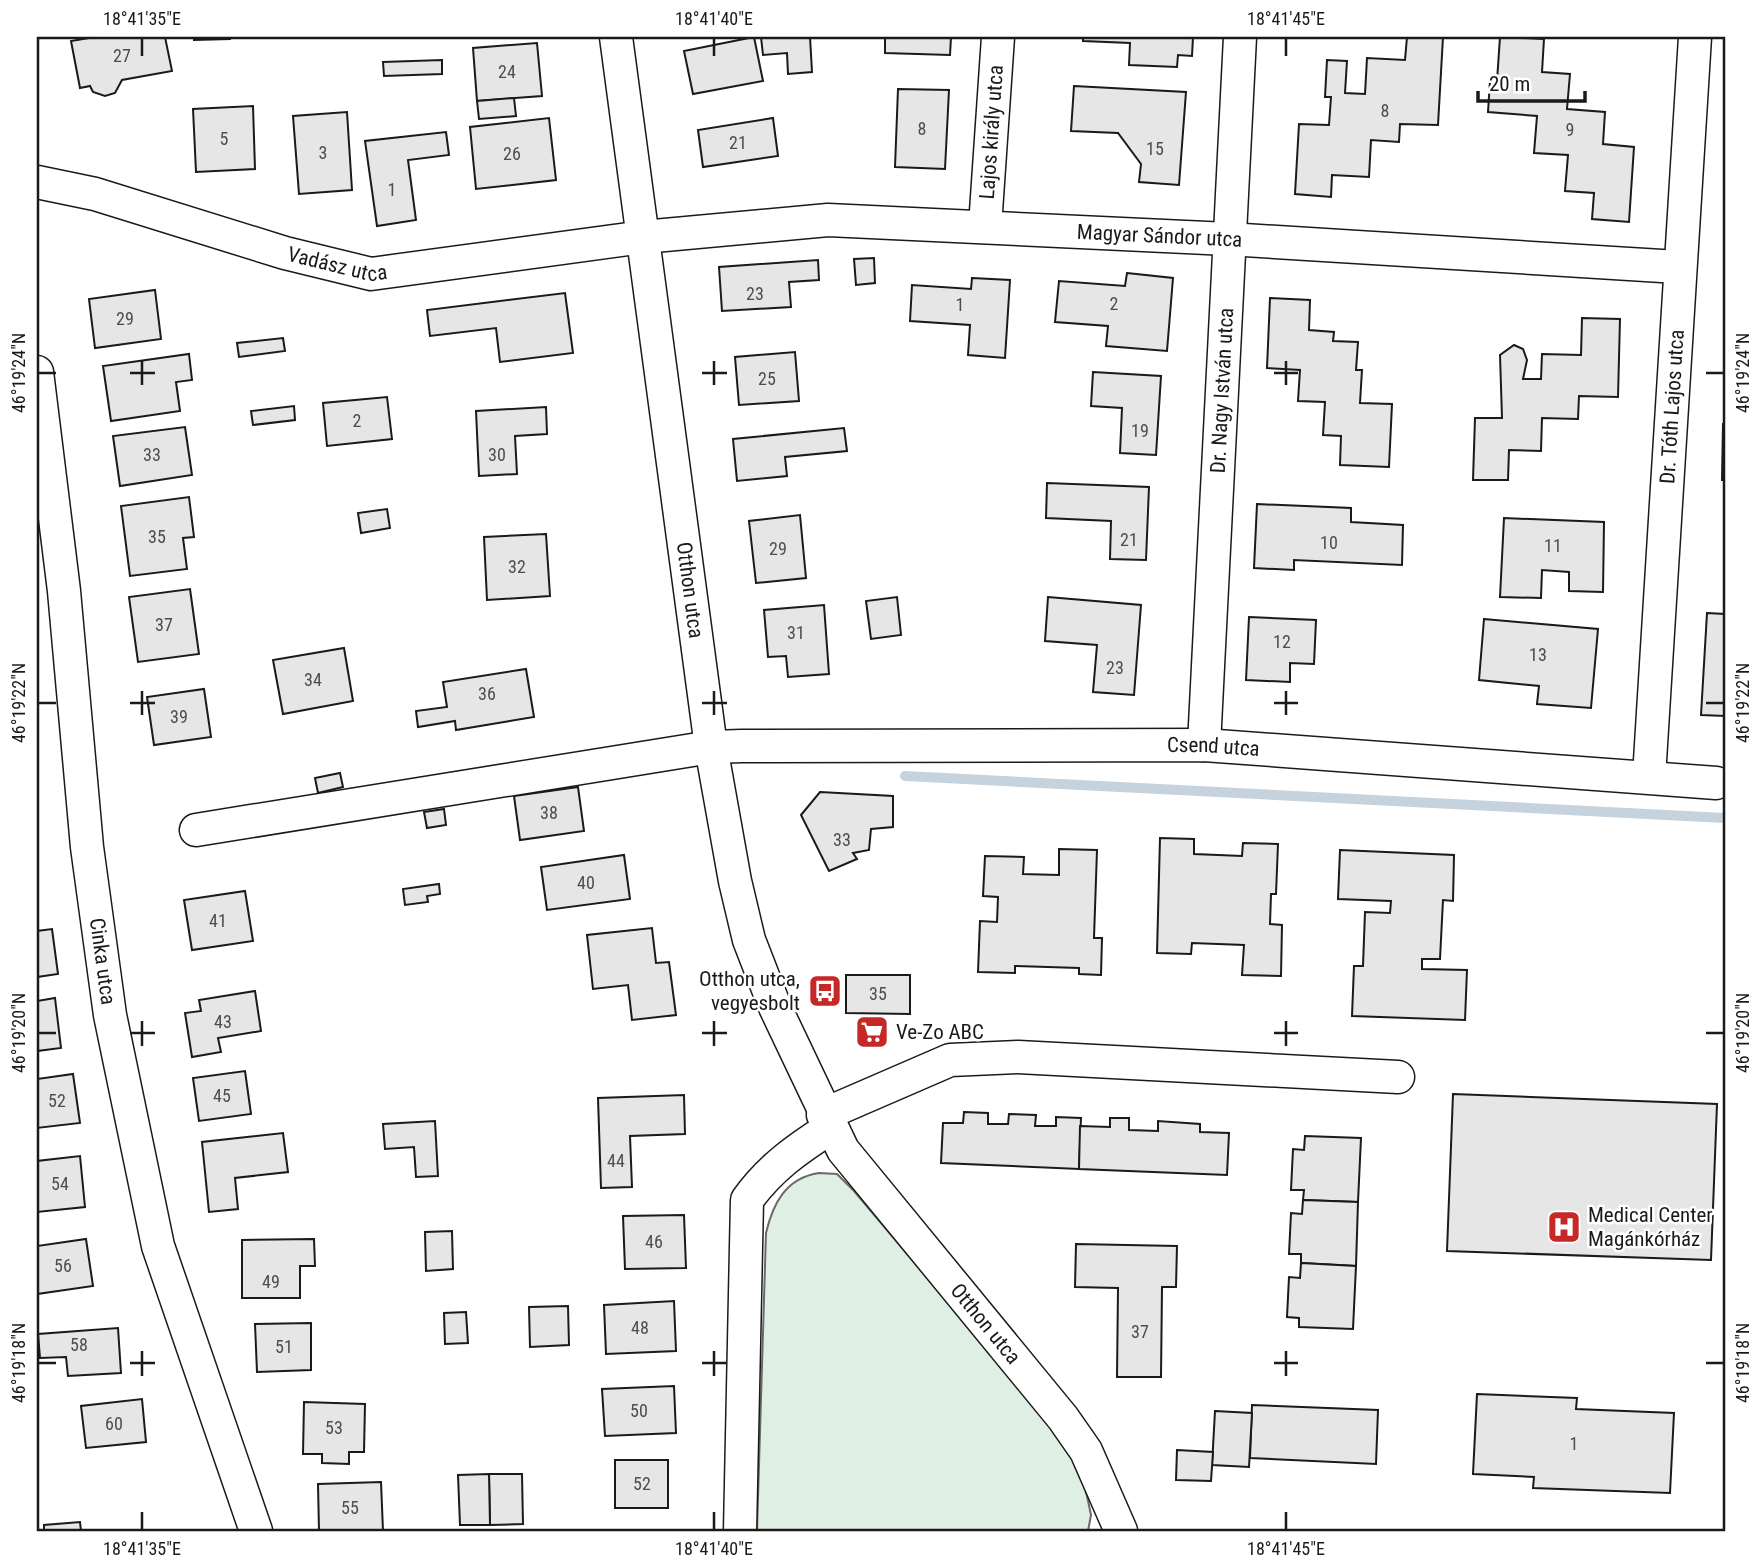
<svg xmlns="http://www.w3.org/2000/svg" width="1762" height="1568" font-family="'Roboto Condensed',sans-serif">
	<rect width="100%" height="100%" fill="#fff"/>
	<path fill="#e0efe3" stroke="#6a6a6a" stroke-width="2" d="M819,1173L837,1174L854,1191L1028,1397L1061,1441L1080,1472L1087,1496L1091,1515L1088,1531H757L766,1233C773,1203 786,1178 819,1173Z"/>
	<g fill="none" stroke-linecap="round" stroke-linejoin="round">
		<polyline stroke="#c6d2dc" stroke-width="10" points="905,776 1725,818"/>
	</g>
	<g fill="#e6e6e6" stroke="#1a1a1a" stroke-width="2">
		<polygon points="95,37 165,37 172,71 122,80 115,93 105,96 93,92 90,86 80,88 71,41"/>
		<polygon points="194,37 230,37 230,39 194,40"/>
		<polygon points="754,37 763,81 693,94 684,51"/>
		<polygon points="761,37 810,37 812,72 788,74 787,53 763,55"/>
		<polygon points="885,37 951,37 950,55 885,53"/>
		<polygon points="1083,37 1193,37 1192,56 1178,55 1177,67 1129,65 1130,43 1083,41"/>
		<polygon points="1407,37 1443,37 1438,125 1400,124 1399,142 1371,140 1369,177 1332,175 1331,197 1295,194 1299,124 1329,125 1331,97 1325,97 1327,60 1347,61 1345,93 1365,94 1367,58 1405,60"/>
		<polygon points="1500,37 1544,39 1542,72 1570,74 1567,109 1605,112 1603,144 1634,147 1629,222 1592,219 1594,193 1565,191 1568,155 1534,153 1537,116 1488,112 1490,81 1497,81"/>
		<polygon points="537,43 542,96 477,101 473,48"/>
		<polygon points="442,60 442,74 384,76 383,62"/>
		<polygon points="1074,86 1186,92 1179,185 1139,182 1141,164 1118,133 1071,131"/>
		<polygon points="898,89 949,90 945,169 895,167"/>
		<polygon points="514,98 516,116 479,119 477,101"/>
		<polygon points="253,106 255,169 196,172 193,109"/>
		<polygon points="347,112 352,190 299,194 293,116"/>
		<polygon points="549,118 556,180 476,189 470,127"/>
		<polygon points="773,118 778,156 703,167 698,130"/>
		<polygon points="446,132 449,155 408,160 416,220 377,226 365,141"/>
		<polygon points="874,258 875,283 856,285 854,259"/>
		<polygon points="818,260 819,280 789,282 791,307 722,311 719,267"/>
		<polygon points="1127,273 1173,278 1167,351 1106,346 1108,326 1055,322 1059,281 1125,286"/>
		<polygon points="972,278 1010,280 1005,358 968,355 970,325 910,321 912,285 971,289"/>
		<polygon points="155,290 161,339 95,348 89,299"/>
		<polygon points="565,293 573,353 500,362 496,328 430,336 427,310"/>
		<polygon points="1270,298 1310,300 1309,330 1334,332 1333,341 1358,342 1356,370 1362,370 1360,403 1392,404 1389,467 1340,465 1341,436 1323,435 1325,402 1298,401 1300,370 1267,368"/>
		<polygon points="1582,318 1620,319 1618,397 1579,396 1578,419 1542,418 1541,451 1509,450 1508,480 1473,480 1475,418 1502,418 1500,355 1514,345 1523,349 1527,360 1523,379 1541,379 1542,354 1581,355"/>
		<polygon points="283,338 285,351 239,357 237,343"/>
		<polygon points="795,352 799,401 739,405 735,357"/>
		<polygon points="189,354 192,380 176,382 180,411 111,421 103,366"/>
		<polygon points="1093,372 1161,376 1156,455 1120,453 1122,408 1091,406"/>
		<polygon points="387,397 392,439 327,446 323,403"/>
		<polygon points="294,406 295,420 253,425 251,411"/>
		<polygon points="546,407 547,434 515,436 517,474 479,476 476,411"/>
		<polygon points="1723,424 1725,424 1725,480 1722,480"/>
		<polygon points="185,427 192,475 120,486 113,436"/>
		<polygon points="844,428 847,451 785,457 787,476 737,481 733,439"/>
		<polygon points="1047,483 1149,487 1146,560 1110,559 1111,521 1046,518"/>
		<polygon points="189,497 194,537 183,538 187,569 130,576 121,506"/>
		<polygon points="1257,504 1351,508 1351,522 1403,525 1402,565 1294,560 1294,570 1254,568"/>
		<polygon points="387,509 390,528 361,533 358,513"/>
		<polygon points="800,515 806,578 756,583 749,521"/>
		<polygon points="1504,518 1604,522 1603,592 1569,591 1569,572 1542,570 1541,598 1500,597"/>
		<polygon points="546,534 550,596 487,600 484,537"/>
		<polygon points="190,589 199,654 138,662 129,597"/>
		<polygon points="897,597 901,635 871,639 866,601"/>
		<polygon points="1048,597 1141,605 1134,695 1093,692 1097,645 1045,641"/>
		<polygon points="824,605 829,674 788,677 786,656 768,657 764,610"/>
		<polygon points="1707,613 1725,614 1725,716 1701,715"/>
		<polygon points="1249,617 1316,620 1314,664 1290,663 1290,682 1246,680"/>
		<polygon points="1484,619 1598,629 1591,708 1537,704 1539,686 1479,680"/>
		<polygon points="344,648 353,701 283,714 273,660"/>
		<polygon points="526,669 534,717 456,730 455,721 418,727 416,711 447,707 443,682"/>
		<polygon points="204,689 211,737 154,745 147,697"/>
		<polygon points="340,773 343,787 318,793 315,778"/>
		<polygon points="578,787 584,831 520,840 514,796"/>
		<polygon points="820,792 893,796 893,827 871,829 869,850 853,853 857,859 829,871 801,815"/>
		<polygon points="444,809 446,825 427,828 424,812"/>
		<polygon points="1160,838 1194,839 1194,854 1242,856 1243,843 1278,844 1276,894 1271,894 1270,924 1282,925 1281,976 1242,975 1244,945 1192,943 1191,954 1157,953"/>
		<polygon points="1059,849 1097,850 1094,938 1102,938 1101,975 1079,974 1079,968 1015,966 1015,973 978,972 980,921 997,922 998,897 983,896 985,856 1024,857 1023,874 1059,875"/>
		<polygon points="1340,850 1454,855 1453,901 1443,900 1440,959 1422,959 1422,969 1467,970 1465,1020 1352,1016 1354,966 1363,966 1365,912 1390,913 1391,901 1338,899"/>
		<polygon points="624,855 630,899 547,910 541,867"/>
		<polygon points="439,884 440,894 427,896 428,902 405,905 403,889"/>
		<polygon points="245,891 253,941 192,950 184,900"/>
		<polygon points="652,928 656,963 669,962 676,1015 632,1020 628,985 593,989 587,935"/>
		<polygon points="52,929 58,974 37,977 37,931"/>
		<polygon points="846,975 910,975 910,1014 846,1013"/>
		<polygon points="255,991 261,1031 218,1038 221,1052 192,1057 185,1013 201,1011 199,1000"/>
		<polygon points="55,998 61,1048 37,1051 37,1001"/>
		<polygon points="245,1071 251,1114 199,1121 193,1078"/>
		<polygon points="73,1074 80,1123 37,1128 37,1079"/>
		<polygon points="1453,1094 1717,1104 1711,1260 1447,1251"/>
		<polygon points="684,1095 685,1134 630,1136 632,1187 601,1188 598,1098"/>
		<polygon points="964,1112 988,1113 988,1124 1008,1124 1009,1114 1036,1115 1035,1126 1056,1126 1056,1117 1081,1118 1079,1169 941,1163 943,1123 963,1123"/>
		<polygon points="1110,1118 1129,1118 1129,1130 1158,1131 1158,1121 1200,1124 1200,1132 1229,1133 1227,1175 1079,1169 1080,1126 1110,1127"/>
		<polygon points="435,1121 438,1176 416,1177 414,1147 385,1149 383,1124"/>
		<polygon points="283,1133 288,1172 235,1178 238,1209 209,1212 202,1142"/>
		<polygon points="1305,1136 1361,1138 1358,1202 1303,1200 1304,1190 1291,1190 1293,1149 1304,1150"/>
		<polygon points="80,1156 85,1207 37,1212 37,1161"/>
		<polygon points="1303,1200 1358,1202 1356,1266 1301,1263 1301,1254 1289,1254 1291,1213 1302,1214"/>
		<polygon points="684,1215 686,1268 625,1269 623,1216"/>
		<polygon points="452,1231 453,1269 426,1271 425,1232"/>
		<polygon points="86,1239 93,1286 37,1294 37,1246"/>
		<polygon points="314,1239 315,1266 300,1266 300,1298 242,1298 242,1240"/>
		<polygon points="1076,1244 1177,1246 1176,1287 1162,1287 1161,1377 1117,1377 1118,1288 1075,1287"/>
		<polygon points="1301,1263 1356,1266 1353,1329 1299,1327 1299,1318 1287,1317 1289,1277 1300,1278"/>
		<polygon points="674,1301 676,1351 606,1354 604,1305"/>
		<polygon points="568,1306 569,1345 530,1347 529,1307"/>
		<polygon points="466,1312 468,1343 445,1344 444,1313"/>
		<polygon points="311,1323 311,1370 257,1372 255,1324"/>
		<polygon points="118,1328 121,1373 68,1376 66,1357 40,1358 38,1334"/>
		<polygon points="674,1386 676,1433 605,1436 602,1389"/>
		<polygon points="1477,1394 1577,1398 1576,1409 1674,1413 1670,1493 1533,1488 1534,1477 1473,1474"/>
		<polygon points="142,1399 146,1442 86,1448 81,1406"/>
		<polygon points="304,1402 365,1404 364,1452 349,1452 349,1464 322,1463 322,1454 303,1454"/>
		<polygon points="1252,1405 1378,1410 1376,1464 1250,1458"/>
		<polygon points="1215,1411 1252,1413 1249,1467 1212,1465"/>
		<polygon points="1177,1450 1213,1452 1211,1481 1176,1480"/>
		<rect x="615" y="1460" width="53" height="48"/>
		<polygon points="489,1474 522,1474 523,1524 490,1525"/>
		<polygon points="489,1474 490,1525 460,1525 458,1475"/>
		<polygon points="381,1482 383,1531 319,1531 318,1484"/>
		<polygon points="80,1522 81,1531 44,1531 44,1525"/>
	</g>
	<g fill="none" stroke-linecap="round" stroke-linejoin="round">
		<defs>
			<g id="minor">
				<path id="s1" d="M616,37L711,747L735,881L749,940L775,1007L843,1150L1063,1418L1086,1451L1121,1531"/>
				<path id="s2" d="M37,182L95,194L285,253L371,274L643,237L828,220L1228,239L1678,267"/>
				<path id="s3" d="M985,226L998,37"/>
				<path id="s4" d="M37,372L64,591L87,847L110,1015L158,1246L256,1531"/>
				<path id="s5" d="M1204,745L1240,37"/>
				<path id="s6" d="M1649,777L1695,37"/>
				<path id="s7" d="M196,830L711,747L742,746L1204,745L1716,783"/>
				<polyline points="823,1115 950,1060 1018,1057 1398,1077"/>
				<path d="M740,1531L747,1200C770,1168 797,1149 830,1128"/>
			</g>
		</defs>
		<use href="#minor" stroke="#1a1a1a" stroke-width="35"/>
		<use href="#minor" stroke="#fff" stroke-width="32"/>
	</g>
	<path fill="none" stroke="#1a1a1a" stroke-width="2.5" d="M142,38V56M714,38V56M1286,38V56M142,361V385M714,361V385M1286,361V385M38,373H56M130,373H155M702,373H727M1274,373H1298M1706,373H1724M142,691V715M714,691V715M1286,691V715M38,703H56M130,703H155M702,703H727M1274,703H1298M1706,703H1724M142,1021V1046M714,1021V1046M1286,1021V1046M38,1033H56M130,1033H155M702,1033H727M1274,1033H1298M1706,1033H1724M142,1351V1376M714,1351V1376M1286,1351V1376M38,1363H56M130,1363H155M702,1363H727M1274,1363H1298M1706,1363H1724M142,1512V1530M714,1512V1530M1286,1512V1530"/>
	<defs>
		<symbol id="bus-square" viewBox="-11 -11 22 22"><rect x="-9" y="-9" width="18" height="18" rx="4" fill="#c62828" stroke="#fff"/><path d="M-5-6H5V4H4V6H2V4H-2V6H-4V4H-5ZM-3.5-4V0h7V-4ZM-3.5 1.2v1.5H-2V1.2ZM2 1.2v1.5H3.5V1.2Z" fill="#fff"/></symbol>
		<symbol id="supermarket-square" viewBox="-11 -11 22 22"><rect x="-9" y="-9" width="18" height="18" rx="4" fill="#c62828" stroke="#fff"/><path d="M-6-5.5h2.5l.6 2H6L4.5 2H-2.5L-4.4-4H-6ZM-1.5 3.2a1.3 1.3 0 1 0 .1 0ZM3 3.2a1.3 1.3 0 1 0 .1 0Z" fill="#fff"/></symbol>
		<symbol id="hospital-square" viewBox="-11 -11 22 22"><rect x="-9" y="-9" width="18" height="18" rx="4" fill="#c62828" stroke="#fff"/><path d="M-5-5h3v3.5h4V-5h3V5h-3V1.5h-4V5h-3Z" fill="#fff"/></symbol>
	</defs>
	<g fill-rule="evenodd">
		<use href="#bus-square" x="806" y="972" width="38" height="38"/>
		<use href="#supermarket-square" x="853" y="1013" width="38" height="38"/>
		<use href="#hospital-square" x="1545" y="1208" width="38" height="38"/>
	</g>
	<g text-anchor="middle" stroke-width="5" stroke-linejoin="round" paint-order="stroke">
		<g font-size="18" fill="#4d4d4d">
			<text x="122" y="62">27</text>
			<text x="507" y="78">24</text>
			<text x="1385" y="117">8</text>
			<text x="922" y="135">8</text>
			<text x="1570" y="136">9</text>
			<text x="224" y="145">5</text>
			<text x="738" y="149">21</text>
			<text x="1155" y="155">15</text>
			<text x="323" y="159">3</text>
			<text x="512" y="160">26</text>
			<text x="392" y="196">1</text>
			<text x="755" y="300">23</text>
			<text x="1114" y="310">2</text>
			<text x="960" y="311">1</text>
			<text x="125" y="325">29</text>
			<text x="767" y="385">25</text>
			<text x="357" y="427">2</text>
			<text x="1140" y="437">19</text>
			<text x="152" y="461">33</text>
			<text x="497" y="461">30</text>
			<text x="157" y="543">35</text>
			<text x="1129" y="546">21</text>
			<text x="1329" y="549">10</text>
			<text x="1553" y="552">11</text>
			<text x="778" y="555">29</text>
			<text x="517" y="573">32</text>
			<text x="164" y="631">37</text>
			<text x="796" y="639">31</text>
			<text x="1282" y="648">12</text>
			<text x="1538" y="661">13</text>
			<text x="1115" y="674">23</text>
			<text x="313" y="686">34</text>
			<text x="487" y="700">36</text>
			<text x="179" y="723">39</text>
			<text x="549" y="819">38</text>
			<text x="842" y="846">33</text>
			<text x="586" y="889">40</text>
			<text x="218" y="927">41</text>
			<text x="878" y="1000">35</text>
			<text x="223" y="1028">43</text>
			<text x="222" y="1102">45</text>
			<text x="57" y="1107">52</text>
			<text x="616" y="1167">44</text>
			<text x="60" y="1190">54</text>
			<text x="654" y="1248">46</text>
			<text x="63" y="1272">56</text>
			<text x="271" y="1288">49</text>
			<text x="640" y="1334">48</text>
			<text x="1140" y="1338">37</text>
			<text x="79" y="1351">58</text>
			<text x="284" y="1353">51</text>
			<text x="639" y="1417">50</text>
			<text x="114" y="1430">60</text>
			<text x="334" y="1434">53</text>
			<text x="1574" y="1450">1</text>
			<text x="642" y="1490">52</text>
			<text x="350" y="1514">55</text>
		</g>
		<g font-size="21" fill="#1a1a1a" stroke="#fff">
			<text dy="7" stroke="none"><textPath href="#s3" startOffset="94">Lajos király utca</textPath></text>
			<text dy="7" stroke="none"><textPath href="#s2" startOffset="1139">Magyar Sándor utca</textPath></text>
			<text dy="7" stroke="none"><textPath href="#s2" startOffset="312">Vadász utca</textPath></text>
			<text dy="7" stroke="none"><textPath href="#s5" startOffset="355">Dr. Nagy István utca</textPath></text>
			<text dy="7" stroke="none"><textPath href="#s6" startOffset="371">Dr. Tóth Lajos utca</textPath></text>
			<text dy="7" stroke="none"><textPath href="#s1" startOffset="558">Otthon utca</textPath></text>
			<text dy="7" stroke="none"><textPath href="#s7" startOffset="1024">Csend utca</textPath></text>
			<text dy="7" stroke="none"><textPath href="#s4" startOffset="593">Cinka utca</textPath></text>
			<text dy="7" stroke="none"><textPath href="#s1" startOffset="1368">Otthon utca</textPath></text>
		</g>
		<g font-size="21" fill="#1a1a1a" stroke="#fff" text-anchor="start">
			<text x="800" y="986" text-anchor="end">Otthon utca,<tspan x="800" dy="24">vegyesbolt</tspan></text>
			<text x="896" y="1039">Ve-Zo ABC</text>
			<text x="1588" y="1222">Medical Center<tspan x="1588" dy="24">Magánkórház</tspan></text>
		</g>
	</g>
	<rect width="1762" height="1568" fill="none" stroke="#ffffff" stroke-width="77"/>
	<path d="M1478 91v10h107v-10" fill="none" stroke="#1a1a1a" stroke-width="3.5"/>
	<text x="1489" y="91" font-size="21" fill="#1a1a1a" stroke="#ffffff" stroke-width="5" paint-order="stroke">20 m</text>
	<rect x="38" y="38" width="1686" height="1492" fill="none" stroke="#1a1a1a" stroke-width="2.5"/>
	<g font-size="18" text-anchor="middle" fill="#1a1a1a">
		<text x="142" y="25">18°41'35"E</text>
		<text x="714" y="25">18°41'40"E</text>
		<text x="1286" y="25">18°41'45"E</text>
		<text transform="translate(19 373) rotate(-90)" y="6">46°19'24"N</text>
		<text transform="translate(1743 373) rotate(-90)" y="6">46°19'24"N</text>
		<text transform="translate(19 703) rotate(-90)" y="6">46°19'22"N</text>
		<text transform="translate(1743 703) rotate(-90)" y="6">46°19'22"N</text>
		<text transform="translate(19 1033) rotate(-90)" y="6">46°19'20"N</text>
		<text transform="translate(1743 1033) rotate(-90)" y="6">46°19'20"N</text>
		<text transform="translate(19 1363) rotate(-90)" y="6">46°19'18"N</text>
		<text transform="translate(1743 1363) rotate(-90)" y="6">46°19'18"N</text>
		<text x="142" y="1555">18°41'35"E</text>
		<text x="714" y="1555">18°41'40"E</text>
		<text x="1286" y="1555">18°41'45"E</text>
	</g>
</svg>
